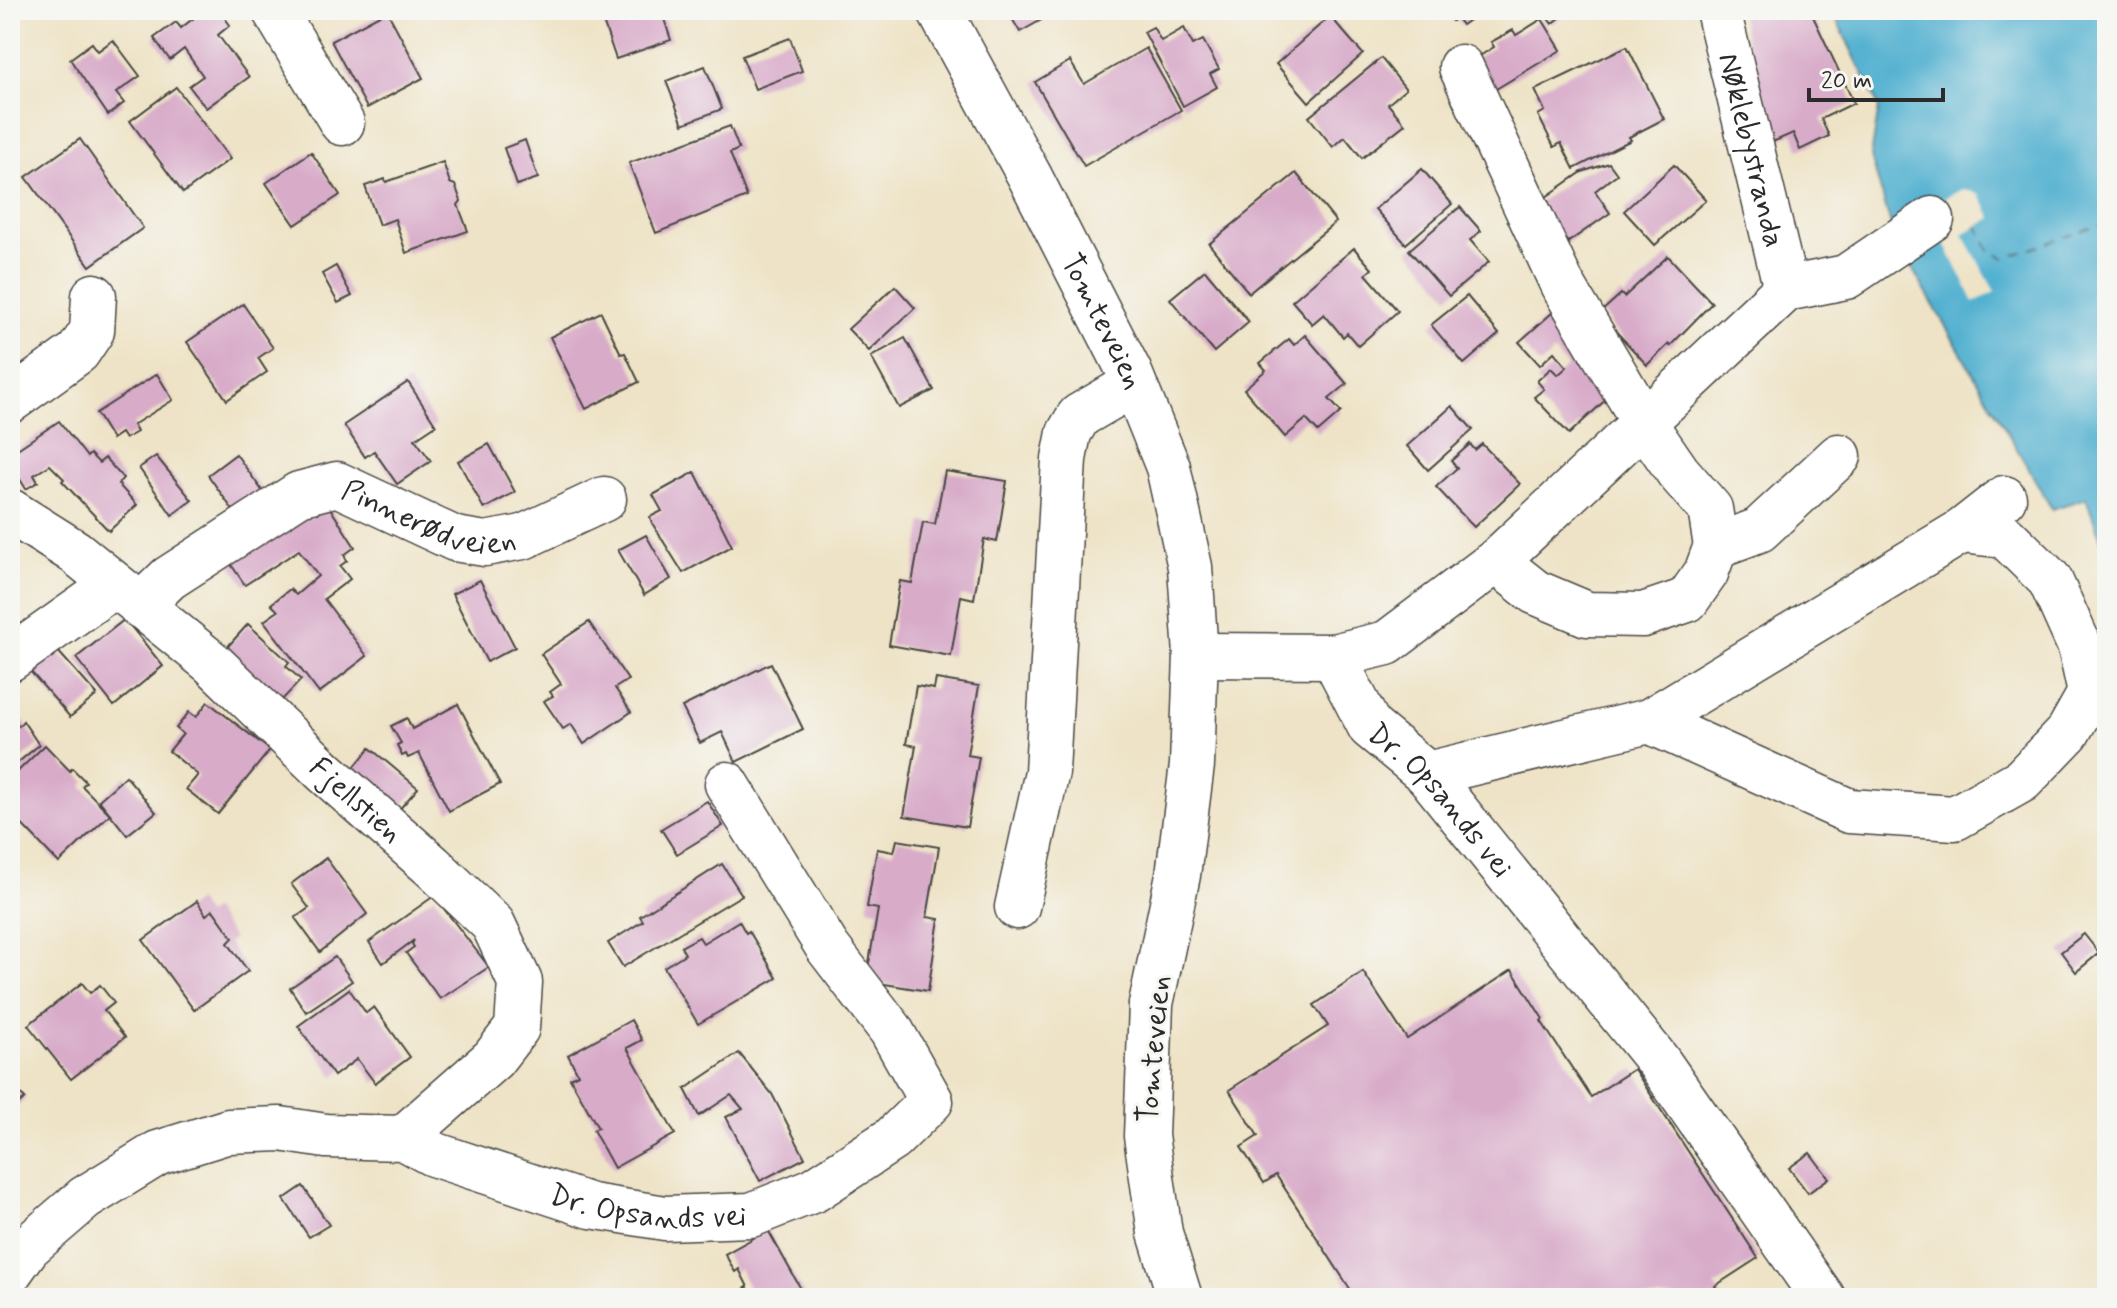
<svg xmlns="http://www.w3.org/2000/svg" width="2117" height="1308" font-family="Mynerve,sans-serif">
	<rect width="100%" height="100%" fill="#f6f6f2"/>
	<filter id="ink" filterUnits="userSpaceOnUse"><feTurbulence type="fractalNoise" baseFrequency=".0125" numOctaves="2"/><feDisplacementMap in="SourceGraphic" scale="16" xChannelSelector="R" yChannelSelector="G"/><feConvolveMatrix kernelMatrix="1 2 1 2 8 2 1 2 1" color-interpolation-filters="sRGB"/></filter>
	<filter id="wash" filterUnits="userSpaceOnUse"><feTurbulence type="fractalNoise" baseFrequency=".006" numOctaves="4" result="noise"/><feDisplacementMap in="SourceGraphic" scale="32" xChannelSelector="R" yChannelSelector="G"/><feGaussianBlur stdDeviation="1.8" result="paint"/><feColorMatrix in="noise" values="0 0 0 0 0 0 0 0 0 0 0 0 0 0 0 0 0 1.4 0 .05"/><feComposite in="paint" operator="in"/></filter>
	<g filter="url(#wash)">
		<rect width="100%" height="100%" fill="#eee3c6"/>
		<polygon fill="#52b1d0" stroke="#3e6e7e" stroke-width="2" points="1832,10 2107,10 2107,557 2086,498 2052,509 1895,239 1871,157 1879,107"/>
		<polygon fill="#eee3c6" points="1963,189 1979,194 1992,218 1963,234 1995,292 1974,302 1927,207"/>
		<g fill="none" stroke-linecap="round" stroke-linejoin="round">
			<polyline stroke="#395a65" stroke-width="2" stroke-dasharray="10 8" stroke-linecap="butt" points="1977,226 1989,250 2005,258 2107,222"/>
		</g>
		<g id="blocks">
			<g fill="#d8abc9">
				<polygon points="204,10 219,10 230,25 218,35 249,77 206,108 189,86 203,76 184,49 170,60 154,38 176,22 181,28"/>
				<polygon points="599,10 661,10 671,40 616,59"/>
				<polygon points="1007,10 1059,10 1020,32"/>
				<polygon points="1443,10 1483,10 1462,25 1456,17 1452,21"/>
				<polygon points="1542,10 1570,10 1552,24"/>
				<polygon points="1740,10 1810,10 1854,103 1821,119 1829,136 1800,150 1793,133 1768,144"/>
				<polygon points="387,11 423,78 367,108 331,41"/>
				<polygon points="1330,16 1363,54 1309,102 1276,64"/>
				<polygon points="1542,19 1561,50 1486,95 1467,64 1494,47 1491,42 1513,30 1516,35"/>
				<polygon points="1153,27 1161,41 1184,28 1193,45 1203,40 1219,69 1210,74 1217,87 1183,106 1144,32"/>
				<polygon points="790,38 802,71 755,89 742,56"/>
				<polygon points="113,40 140,76 116,93 124,103 108,115 70,59 92,43 98,51"/>
				<polygon points="1627,46 1664,119 1629,137 1631,140 1574,169 1561,143 1554,147 1538,115 1545,111 1535,90"/>
				<polygon points="1146,48 1181,110 1084,166 1035,82 1070,61 1084,84"/>
				<polygon points="1381,58 1406,89 1388,104 1405,124 1362,158 1345,137 1333,147 1309,117"/>
				<polygon points="705,66 722,109 683,124 666,81"/>
				<polygon points="176,87 230,159 183,193 130,121"/>
				<polygon points="730,126 739,149 730,153 747,197 656,233 629,163"/>
				<polygon points="80,139 143,228 90,266 26,177"/>
				<polygon points="525,140 538,178 517,185 504,148"/>
				<polygon points="311,152 340,195 295,225 266,183"/>
				<polygon points="443,162 450,183 455,185 461,201 458,205 468,231 406,253 395,219 379,225 365,186 385,179 386,182"/>
				<polygon points="1609,163 1617,174 1595,191 1610,213 1564,245 1536,204 1582,172"/>
				<polygon points="1674,165 1706,200 1655,245 1624,211"/>
				<polygon points="1422,169 1452,204 1406,244 1375,209"/>
				<polygon points="1296,173 1336,222 1249,293 1209,244"/>
				<polygon points="1460,207 1481,231 1470,240 1489,262 1449,296 1409,250"/>
				<polygon points="1354,248 1372,269 1366,274 1398,311 1358,346 1347,333 1343,337 1324,314 1312,324 1292,301"/>
				<polygon points="1668,256 1712,303 1670,346 1669,344 1647,365 1609,324 1610,322 1601,312 1621,294 1624,297"/>
				<polygon points="336,266 352,296 338,303 322,274"/>
				<polygon points="1205,270 1249,322 1214,352 1170,299"/>
				<polygon points="895,286 915,308 869,351 848,329"/>
				<polygon points="1467,296 1499,334 1464,364 1431,325"/>
				<polygon points="243,304 273,348 258,358 267,372 227,400 187,342"/>
				<polygon points="601,312 621,354 625,353 639,382 586,409 550,337"/>
				<polygon points="1552,313 1589,352 1580,360 1612,394 1569,434 1534,397 1544,389 1537,381 1551,368 1558,375 1567,367 1554,352 1540,365 1519,342"/>
				<polygon points="1305,335 1347,384 1329,399 1341,412 1318,432 1306,419 1285,437 1244,389 1266,370 1260,363 1289,339 1294,345"/>
				<polygon points="905,338 934,390 899,408 871,357"/>
				<polygon points="157,374 173,400 133,425 137,432 125,439 121,433 112,439 96,413"/>
				<polygon points="408,382 436,425 415,439 431,461 397,484 374,451 365,457 344,425"/>
				<polygon points="1452,406 1473,430 1428,470 1407,446"/>
				<polygon points="59,421 87,457 90,454 99,463 105,458 123,478 118,484 137,505 109,531 62,481 64,479 50,465 34,475 38,482 26,489 10,463 10,454"/>
				<polygon points="489,444 515,492 484,509 458,461"/>
				<polygon points="1470,444 1475,450 1482,444 1520,484 1474,527 1436,487 1457,468 1451,461"/>
				<polygon points="236,454 266,496 237,516 208,475"/>
				<polygon points="156,456 192,500 172,515 139,468"/>
				<polygon points="945,471 1007,481 997,542 984,539 974,599 961,596 951,656 889,645 900,581 912,583 923,522 935,524"/>
				<polygon points="695,472 732,546 683,573 652,523 650,517 662,511 653,495"/>
				<polygon points="311,502 318,513 328,505 355,547 344,555 347,561 340,566 350,579 324,599 367,656 319,693 264,621 278,611 271,604 290,589 296,595 318,576 299,550 245,585 226,557"/>
				<polygon points="646,535 671,579 644,595 618,550"/>
				<polygon points="480,580 515,647 487,662 452,594"/>
				<polygon points="125,619 163,666 114,706 76,658"/>
				<polygon points="589,622 628,680 615,688 631,712 584,744 571,724 563,729 544,701 553,696 550,692 561,684 541,654"/>
				<polygon points="248,624 289,662 286,666 301,680 281,701 222,653"/>
				<polygon points="57,650 97,695 70,717 31,672"/>
				<polygon points="771,663 803,729 736,762 722,732 700,743 682,707"/>
				<polygon points="936,679 979,686 967,755 979,757 967,827 904,816 916,746 906,744 916,686 934,689"/>
				<polygon points="208,702 270,750 218,814 186,789 198,775 169,751 183,734 176,728 189,712 196,717"/>
				<polygon points="458,704 500,784 449,811 419,753 408,758 406,754 402,756 397,745 401,743 391,726 407,718 412,729"/>
				<polygon points="10,716 19,726 23,721 39,745 10,769"/>
				<polygon points="45,745 70,771 72,768 86,782 82,786 110,814 59,863 10,812 10,779"/>
				<polygon points="370,748 418,788 397,812 350,772"/>
				<polygon points="126,776 156,812 127,835 99,800"/>
				<polygon points="707,801 723,826 677,854 661,829"/>
				<polygon points="897,840 939,847 927,917 939,919 928,991 866,981 878,909 867,907 877,849 894,852"/>
				<polygon points="326,858 367,914 320,952 295,918 309,908 291,884"/>
				<polygon points="722,864 742,895 623,967 608,943 643,921 640,916"/>
				<polygon points="434,896 489,967 440,999 406,953 414,947 412,944 414,940 383,963 369,942"/>
				<polygon points="197,901 206,915 213,910 233,938 228,943 248,971 194,1010 143,940"/>
				<polygon points="739,921 746,933 749,931 777,978 698,1024 664,967 685,954 681,947 699,937 703,943"/>
				<polygon points="2084,934 2099,953 2076,972 2061,952"/>
				<polygon points="335,957 352,981 306,1012 290,988"/>
				<polygon points="1512,970 1543,1019 1541,1021 1591,1097 1634,1069 1758,1258 1715,1286 1722,1298 1356,1298 1276,1175 1264,1183 1241,1147 1258,1136 1229,1090 1328,1026 1314,1005 1363,972 1407,1039"/>
				<polygon points="82,983 90,993 100,985 114,1003 104,1011 125,1037 71,1079 28,1025"/>
				<polygon points="349,989 366,1013 374,1007 410,1057 375,1083 357,1059 334,1076 298,1026"/>
				<polygon points="631,1020 642,1040 627,1048 675,1134 614,1168 593,1130 598,1128 570,1078 578,1074 568,1055"/>
				<polygon points="739,1053 772,1094 805,1158 760,1181 726,1117 743,1109 731,1095 699,1116 685,1089"/>
				<polygon points="10,1081 25,1099 10,1112"/>
				<polygon points="1810,1153 1829,1178 1808,1193 1789,1168"/>
				<polygon points="303,1186 329,1225 309,1237 284,1199"/>
				<polygon points="768,1230 806,1298 748,1298 744,1289 748,1287 739,1269 735,1272 725,1254"/>
			</g>
		</g>
	</g>
	<g filter="url(#ink)">
		<use href="#blocks" fill-opacity="0" stroke="#484742" stroke-width="2"/>
		<g fill="none" stroke-linecap="round" stroke-linejoin="round">
			<defs>
				<g id="minor">
					<polyline points="274,10 342,123"/>
					<path id="s1" d="M939,10L1030,177L1130,373L1168,467L1190,567L1196,655L1192,765L1178,875L1151,1004L1146,1136L1160,1233L1180,1298"/>
					<path id="s2" d="M1718,10L1786,289"/>
					<polyline points="1461,67 1562,284 1645,424 1678,472 1710,509 1716,546 1706,573 1687,600 1643,615 1587,614 1535,592 1496,561"/>
					<polyline points="1786,289 1846,277 1932,219"/>
					<polyline points="10,401 78,352 92,331 94,296"/>
					<path id="s3" d="M10,511L75,552L212,663L325,772L432,866L493,924L520,982L517,1028L493,1059L403,1138"/>
					<polyline points="1716,546 1759,530 1839,456"/>
					<path id="s4" d="M140,606L169,578L299,494L337,484L455,539L485,544L523,537L604,499"/>
					<polyline points="1196,655 1333,656 1387,643 1496,561 1786,289"/>
					<path id="s5" d="M1333,656L1370,727L1427,774L1658,1061L1823,1298"/>
					<polyline points="10,659 113,586"/>
					<polyline points="1649,721 1849,811 1955,818 2022,780 2068,732 2090,693 2080,647 2050,580 2005,536 1962,531"/>
					<polyline points="1427,774 1649,721 1962,531 2004,498"/>
					<polyline points="1017,907 1047,772 1064,459 1069,433 1079,416 1134,384"/>
					<path id="s6" d="M10,1272L28,1247L85,1198L158,1153L229,1131L280,1129L326,1136L403,1138L433,1154L591,1206L665,1218L751,1215L814,1190L892,1139L931,1101L891,1030L828,948L727,784"/>
				</g>
			</defs>
			<use href="#minor" stroke="#484742" stroke-width="47"/>
			<use href="#minor" stroke="#fff" stroke-width="44"/>
		</g>
	</g>
	<g text-anchor="middle" stroke-width="6" stroke-linejoin="round" paint-order="stroke">
		<g font-size="30" fill="#2b2b2b" stroke="#f6f6f2">
			<text dy="10" stroke="none"><textPath href="#s2" startOffset="144">Nøklebystranda</textPath></text>
			<text dy="10" stroke="none"><textPath href="#s1" startOffset="352">Tomteveien</textPath></text>
			<text dy="10" stroke="none"><textPath href="#s4" startOffset="334">Pinnerødveien</textPath></text>
			<text dy="10" stroke="none"><textPath href="#s3" startOffset="452">Fjellstien</textPath></text>
			<text dy="10" stroke="none"><textPath href="#s5" startOffset="182">Dr. Opsands vei</textPath></text>
			<text transform="translate(1153 1049) rotate(-85)" y="10">Tomteveien</text>
			<text dy="10" stroke="none"><textPath href="#s6" startOffset="698">Dr. Opsands vei</textPath></text>
		</g>
	</g>
	<rect width="2117" height="1308" fill="none" stroke="#f6f6f2" stroke-width="40"/>
	<path d="M1809 88v12h134v-12" fill="none" stroke="#2b2b2b" stroke-width="4"/>
	<text x="1821" y="88" font-size="24" fill="#2b2b2b" stroke="#f6f6f2" stroke-width="6" paint-order="stroke">20 m</text>
</svg>
